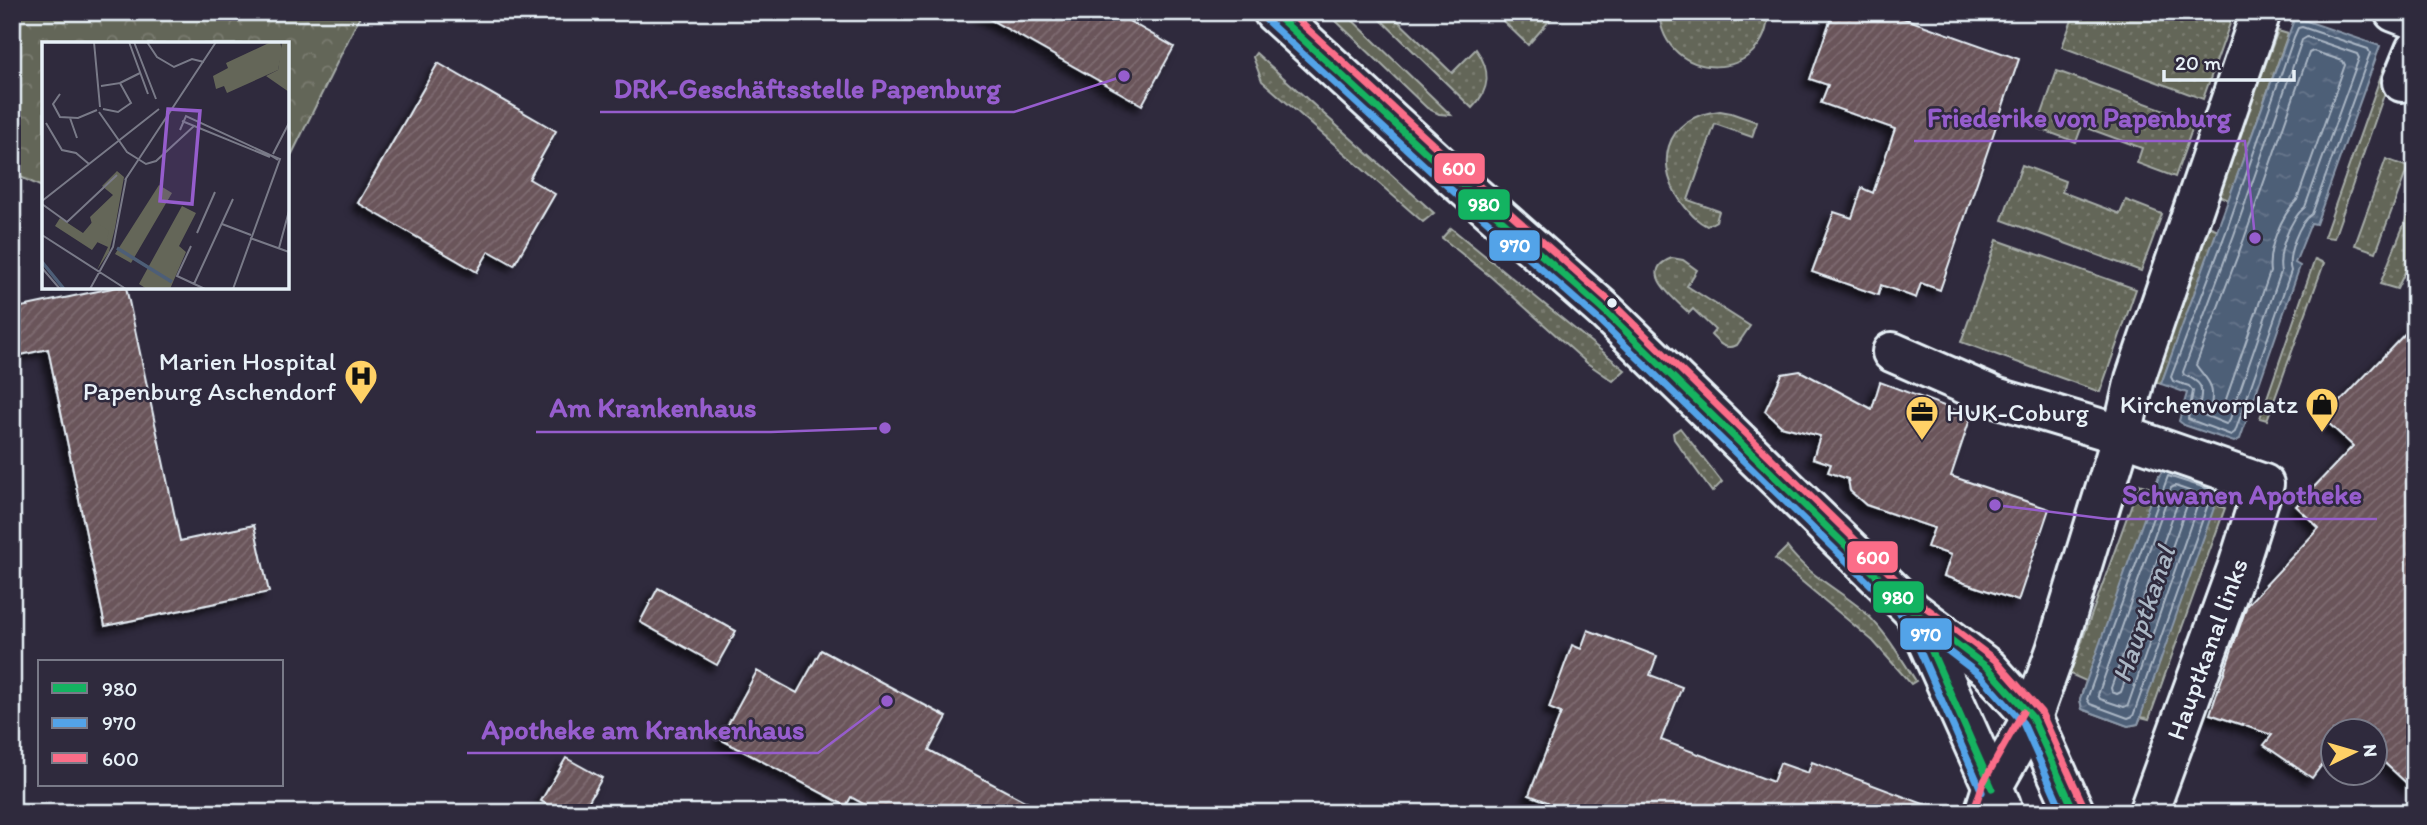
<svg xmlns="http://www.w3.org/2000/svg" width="2427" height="825" font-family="Itim,sans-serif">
	<defs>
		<pattern id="grass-dots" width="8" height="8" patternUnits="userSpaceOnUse" patternTransform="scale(1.75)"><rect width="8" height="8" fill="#646658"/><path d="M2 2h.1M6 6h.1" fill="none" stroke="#7a7c71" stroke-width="1.8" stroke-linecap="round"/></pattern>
		<pattern id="forest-crowns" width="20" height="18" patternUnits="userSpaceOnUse" patternTransform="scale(1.75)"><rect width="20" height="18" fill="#646658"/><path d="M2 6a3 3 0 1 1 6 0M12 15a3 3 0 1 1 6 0" fill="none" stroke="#7a7c71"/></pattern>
		<pattern id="park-tufts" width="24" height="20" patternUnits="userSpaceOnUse" patternTransform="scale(1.75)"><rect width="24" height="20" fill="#646658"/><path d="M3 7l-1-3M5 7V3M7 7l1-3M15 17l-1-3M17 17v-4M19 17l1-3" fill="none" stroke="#7a7c71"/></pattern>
		<pattern id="water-ripples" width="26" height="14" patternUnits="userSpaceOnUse" patternTransform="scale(1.75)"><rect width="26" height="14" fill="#4d5e77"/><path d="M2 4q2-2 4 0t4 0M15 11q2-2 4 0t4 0" fill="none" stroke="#67768b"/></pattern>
		<pattern id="building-hatch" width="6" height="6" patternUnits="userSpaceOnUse" patternTransform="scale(1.75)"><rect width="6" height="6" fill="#6a545a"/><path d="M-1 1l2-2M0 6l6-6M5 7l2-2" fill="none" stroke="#7f6d72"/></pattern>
		<filter id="shadow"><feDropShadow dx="-6" dy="6" stdDeviation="3.5" flood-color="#0009"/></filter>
	</defs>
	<rect width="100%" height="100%" fill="#2f2a3d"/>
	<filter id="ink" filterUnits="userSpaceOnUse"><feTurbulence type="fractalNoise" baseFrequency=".0143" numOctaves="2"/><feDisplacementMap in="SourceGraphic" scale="14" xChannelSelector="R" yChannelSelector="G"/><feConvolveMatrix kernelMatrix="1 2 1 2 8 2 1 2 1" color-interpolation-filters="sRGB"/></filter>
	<g filter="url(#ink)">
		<g fill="url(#grass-dots)" stroke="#a6aca8" stroke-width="2">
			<path d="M1373,12H1389L1452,73L1476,49C1491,70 1491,89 1472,108Z"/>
			<polygon points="1511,12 1557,12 1528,45 1503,21"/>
			<path d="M1659,12H1768C1769,83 1664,86 1659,12Z"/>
			<polygon points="2075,12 2234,12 2203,99 2062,47"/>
			<polygon points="2278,31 2288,34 2229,200 2217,195"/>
			<polygon points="1256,53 1434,213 1423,222 1262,81 1253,57"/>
			<polygon points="2384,67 2393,69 2334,238 2324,237"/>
			<polygon points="2057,71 2195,121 2175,177 2137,163 2142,148 2082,126 2076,142 2037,128"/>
			<path d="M1720,111L1731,113L1757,122L1752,137L1715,124L1688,200L1719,211L1716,221L1707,226C1698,222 1692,215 1686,208C1652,168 1663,116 1720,111Z"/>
			<polygon points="2386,159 2408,167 2376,252 2355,245"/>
			<polygon points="2022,165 2065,181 2062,192 2120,214 2126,200 2162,214 2141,271 2002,220"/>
			<polygon points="2415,197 2415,251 2397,289 2380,284"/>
			<polygon points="2208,226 2219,230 2161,384 2153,381"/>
			<polygon points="1451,228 1625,370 1613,381 1587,363 1491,277 1442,238"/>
			<polygon points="1997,240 2136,289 2100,392 1961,342"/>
			<path d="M1672,258L1683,260L1697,270L1687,286L1750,326L1737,345C1725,351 1719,343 1711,335L1715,330L1693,309L1689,313C1676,300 1636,271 1672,258Z"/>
			<polygon points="2315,259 2324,263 2267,420 2260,418"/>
			<polygon points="1680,428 1722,482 1712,492 1674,439 1673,433"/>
			<polygon points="2159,476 2221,488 2219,506 2225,508 2149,719 2141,717 2138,724 2128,726 2082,709 2080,699 2086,681 2070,674 2139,484 2154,489"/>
			<path d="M1787,547C1806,573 1834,587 1859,607C1883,627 1899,655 1916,681L1911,684L1873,641L1775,559Z"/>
		</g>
		<polygon fill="url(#forest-crowns)" stroke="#a6aca8" stroke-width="2" points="12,12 362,12 287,164 287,44 44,44 44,188 12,173"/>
		<polygon fill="url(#park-tufts)" stroke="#a6aca8" stroke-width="2" points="1334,12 1344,12 1451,115 1439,114 1427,108 1334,19"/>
		<g fill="url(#water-ripples)" stroke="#8b99ab" stroke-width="2">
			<polygon points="2295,17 2380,46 2316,224 2311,223 2295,263 2300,266 2240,439 2234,442 2184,425 2179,421 2187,393 2161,384"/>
			<polygon points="2164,469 2221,488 2138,724 2128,726 2082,709 2080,699 2159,476"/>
		</g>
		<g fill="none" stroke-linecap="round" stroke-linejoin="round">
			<g stroke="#aab6c4" stroke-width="2">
				<path d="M2302,27L2368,49L2370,53L2312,214C2299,222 2286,256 2291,271L2235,432L2231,435L2188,419L2193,391L2189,386L2173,381L2171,377L2226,232L2294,37L2298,28Z"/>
				<path d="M2307,37L2357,54L2359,58L2305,207C2290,219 2277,253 2281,272L2229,422L2226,424L2199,413C2199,393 2210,385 2184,375L2183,372L2234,235L2302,40Z"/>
				<path d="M2313,51L2343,61L2345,65L2297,200C2281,216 2267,250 2270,272L2223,408L2219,410L2211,406C2215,383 2207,381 2196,365L2244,239L2309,53Z"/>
				<polygon points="2168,476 2209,489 2212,493 2133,716 2128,718 2090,704 2087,699"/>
				<polygon points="2175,486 2198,494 2200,498 2128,705 2124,707 2100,699 2098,695 2171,488"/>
				<polygon points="2181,499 2186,501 2187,505 2121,692 2117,694 2112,692 2111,688 2178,502"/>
			</g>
		</g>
		<g fill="url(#building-hatch)" stroke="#e8f1f8" stroke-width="2" filter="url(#shadow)">
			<polygon points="977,12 1113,12 1174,47 1142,105"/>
			<polygon points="1833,12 1886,12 2019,59 1940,290 1921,283 1916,298 1881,285 1878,295 1812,272 1834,212 1852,218 1862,188 1873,193 1895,129 1821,103 1828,85 1810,79"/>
			<polygon points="438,63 556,131 529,179 555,194 514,265 489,251 477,272 358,203"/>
			<polygon points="117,287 126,287 180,541 254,525 269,592 105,626 48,349 12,357 12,309"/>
			<polygon points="2415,323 2415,791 2375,754 2375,731 2333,731 2333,750 2312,778 2264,745 2272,735 2210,714 2247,605 2319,528 2296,506 2353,446 2324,419"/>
			<polygon points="1800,371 1872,409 1880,382 1971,416 1951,476 2049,509 2018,601 1944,576 1951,555 1927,547 1934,528 1866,505 1850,491 1848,479 1828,472 1831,464 1813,458 1820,436 1781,426 1765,411 1782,374"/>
			<polygon points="658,588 736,631 717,665 640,622"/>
			<polygon points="1588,630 1657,656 1650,675 1682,687 1661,740 1773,782 1780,763 1808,773 1812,762 1937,809 1936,813 1544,813 1548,802 1529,795 1561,713 1549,708 1572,645 1581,649"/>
			<polygon points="821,650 947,717 929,750 1047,813 880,813 851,797 846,806 720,739 757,671 797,693"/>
			<polygon points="566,758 602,778 582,813 562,813 541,801"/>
		</g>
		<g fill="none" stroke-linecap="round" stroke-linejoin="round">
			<defs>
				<g id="minor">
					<polyline points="1273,12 1444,169 1606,312 1913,611 1988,668 2032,717 2075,813"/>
					<polyline points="2402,82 2415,50"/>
					<polyline points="1892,352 1995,397 2122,435 2264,484 2239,563 2148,813"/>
					<polyline points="1915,614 2001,805"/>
					<polyline points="1984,813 1992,788 2032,717 2056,650 2122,435 2135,379 2261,12"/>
				</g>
				<polyline id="major" points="2394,12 2415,20"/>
			</defs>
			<use href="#minor" stroke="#e8f1f8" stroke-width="44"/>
			<use href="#major" stroke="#e8f1f8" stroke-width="44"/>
			<use href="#minor" stroke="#2f2a3d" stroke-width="38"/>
			<use href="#major" stroke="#2f2a3d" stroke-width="38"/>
			<defs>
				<g id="bus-1">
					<polyline points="1273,12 1444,169 1606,312 1913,611 1988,668 2032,717 2075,813"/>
					<polyline points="1926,638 1992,788"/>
				</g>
				<g id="bus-2">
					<polyline points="1266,20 1437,177 1599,320 1906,619 1981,676 2023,723 2063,813"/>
					<polyline points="1916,642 1982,792"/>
				</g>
				<g id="bus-3">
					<polyline points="1289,12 1451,161 1613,304 1920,603 1995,660 2041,712 2085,809"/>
					<polyline points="1974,810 1983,783 2023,712"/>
				</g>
			</defs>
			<use href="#bus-1" stroke="#2f2a3d" stroke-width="12"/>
			<use href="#bus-2" stroke="#2f2a3d" stroke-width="12"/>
			<use href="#bus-3" stroke="#2f2a3d" stroke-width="12"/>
			<use href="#bus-1" stroke="#13b361" stroke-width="7"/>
			<use href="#bus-2" stroke="#53a3e8" stroke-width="7"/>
			<use href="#bus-3" stroke="#fb6d88" stroke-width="7"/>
		</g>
	</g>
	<defs>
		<symbol id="hospital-pin" viewBox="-11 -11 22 30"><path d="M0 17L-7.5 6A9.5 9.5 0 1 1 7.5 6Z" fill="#ffd166" stroke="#2f2a3d"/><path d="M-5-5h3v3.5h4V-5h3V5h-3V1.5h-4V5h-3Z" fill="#111"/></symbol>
		<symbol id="shop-pin" viewBox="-11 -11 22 30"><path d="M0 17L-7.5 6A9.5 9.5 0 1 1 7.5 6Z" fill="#ffd166" stroke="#2f2a3d"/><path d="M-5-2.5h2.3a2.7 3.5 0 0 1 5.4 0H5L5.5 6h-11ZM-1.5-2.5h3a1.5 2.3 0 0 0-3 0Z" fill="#111"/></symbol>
		<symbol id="office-pin" viewBox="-11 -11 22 30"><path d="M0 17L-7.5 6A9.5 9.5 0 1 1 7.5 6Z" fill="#ffd166" stroke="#2f2a3d"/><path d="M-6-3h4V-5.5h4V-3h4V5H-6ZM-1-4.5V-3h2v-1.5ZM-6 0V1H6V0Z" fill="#111"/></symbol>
	</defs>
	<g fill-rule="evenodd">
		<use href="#hospital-pin" x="342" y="357" width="38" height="52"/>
		<use href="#shop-pin" x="2303" y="385" width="38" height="52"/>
		<use href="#office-pin" x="1903" y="393" width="38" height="52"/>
	</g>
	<circle fill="#e8f1f8" stroke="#2f2a3d" stroke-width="2.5" cx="1612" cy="303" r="6"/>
	<g text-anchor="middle" stroke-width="5" stroke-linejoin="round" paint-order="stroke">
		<g font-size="26" fill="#e8f1f8" stroke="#2f2a3d" text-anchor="end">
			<text x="336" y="370">Marien Hospital<tspan x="336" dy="30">Papenburg Aschendorf</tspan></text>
			<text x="2298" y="413">Kirchenvorplatz</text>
			<text x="1946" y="421" text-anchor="start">HUK-Coburg</text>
		</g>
		<g font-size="26" fill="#e8f1f8" stroke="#2f2a3d">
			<text transform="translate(2207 649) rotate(-70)" y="9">Hauptkanal links</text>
		</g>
		<g font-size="28" font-style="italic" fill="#aab6c4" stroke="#2f2a3d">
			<text transform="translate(2143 614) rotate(-71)" y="10">Hauptkanal</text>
		</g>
	</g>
	<g transform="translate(42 42)">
		<rect width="247" height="247" fill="#2f2a3d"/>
		<path d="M240,0H247V50L224,34L236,28ZM75,129L82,135L73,186L67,210L55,228L66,205L55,200L48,175L71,153L60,144ZM117,143L130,151L89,221L73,212ZM140,164L154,171L137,204L144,210L128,247H105L97,242Z" fill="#646658"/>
		<path d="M229,0H238L240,8L236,28L185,51L182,44L174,47L171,34L186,26L184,21ZM18,176L41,191L52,178L67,189L64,202L57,198L50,208L13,184Z" fill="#646658"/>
		<path fill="none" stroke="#4d5e77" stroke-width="3.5" d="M75,206L130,240M0,220L22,247"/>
		<path fill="none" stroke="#797a88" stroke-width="2" d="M52,0L58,65M87,0L106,52M92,0L114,57M105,0L115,15L132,25L150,17L162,20M78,41L98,31M59,44L78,41L89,61L76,70L61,67M15,56L18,52L11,62L18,75L36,76L55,68M57,70L85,110L104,122L114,119L152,84M28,76L35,96M140,79L228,115M4,81L20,108L34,111L47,122M138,88L144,74L228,113M231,112L247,81M83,138L174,0M0,159L117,67M0,162L25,180L75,133M180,182L209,193M155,191L173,150M0,193L84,247M208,196L247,210M149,204L135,234L163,247M237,206L247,169M0,226L18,247M152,242L191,157M48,247L71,205L84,137M191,247L238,117L228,113L236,118"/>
		<path fill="#965dcd" fill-opacity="0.15" stroke="#965dcd" stroke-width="3.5" d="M126,67L158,69L150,162L118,159Z"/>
		<rect width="247" height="247" fill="none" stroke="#e8f1f8" stroke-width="3.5"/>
	</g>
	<path fill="none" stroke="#965dcd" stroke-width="2.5" d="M1124 76L1014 112H600M2255 238L2245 141H1914M885 428L771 432H536M1995 505L2108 519H2377M887 701L818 753H467"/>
	<g fill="#965dcd" stroke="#2f2a3d" stroke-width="2.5">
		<circle cx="1124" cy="76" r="7"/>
		<circle cx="2255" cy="238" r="7"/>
		<circle cx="885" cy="428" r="7"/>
		<circle cx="1995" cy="505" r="7"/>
		<circle cx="887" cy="701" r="7"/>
	</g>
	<g font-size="28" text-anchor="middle" font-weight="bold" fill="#965dcd" stroke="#2f2a3d" stroke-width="5" stroke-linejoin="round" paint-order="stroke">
		<text x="807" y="98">DRK-Geschäftsstelle Papenburg</text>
		<text x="2079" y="127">Friederike von Papenburg</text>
		<text x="653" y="417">Am Krankenhaus</text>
		<text x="2242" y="504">Schwanen Apotheke</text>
		<text x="643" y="739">Apotheke am Krankenhaus</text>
	</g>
	<g stroke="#2f2a3d" stroke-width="2.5">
		<rect x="1433" y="152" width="53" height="33" rx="7" fill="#fb6d88"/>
		<rect x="1457" y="188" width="54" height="33" rx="7" fill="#13b361"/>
		<rect x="1488" y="229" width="53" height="33" rx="7" fill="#53a3e8"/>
		<rect x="1846" y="540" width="53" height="34" rx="7" fill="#fb6d88"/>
		<rect x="1872" y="580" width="53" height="34" rx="7" fill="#13b361"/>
		<rect x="1899" y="617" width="54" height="34" rx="7" fill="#53a3e8"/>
	</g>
	<g font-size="19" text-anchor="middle" font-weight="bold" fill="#fff">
		<text x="1459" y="175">600</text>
		<text x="1484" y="211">980</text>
		<text x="1515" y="252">970</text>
		<text x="1873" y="564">600</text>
		<text x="1898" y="604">980</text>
		<text x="1926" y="641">970</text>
	</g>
	<rect width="2427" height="825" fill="none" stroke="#2f2a3d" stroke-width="42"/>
	<rect x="21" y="21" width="2385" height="783" fill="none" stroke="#e8f1f8" stroke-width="2.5" filter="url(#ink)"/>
	<rect x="38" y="660" width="245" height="126" fill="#2f2a3d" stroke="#797a88" stroke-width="2"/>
	<rect x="52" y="683" width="35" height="10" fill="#13b361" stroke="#797a88" stroke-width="2"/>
	<text x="102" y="696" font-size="21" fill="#e8f1f8">980</text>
	<rect x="52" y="718" width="35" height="10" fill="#53a3e8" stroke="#797a88" stroke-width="2"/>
	<text x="102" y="730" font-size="21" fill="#e8f1f8">970</text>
	<rect x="52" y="753" width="35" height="10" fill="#fb6d88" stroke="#797a88" stroke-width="2"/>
	<text x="102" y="766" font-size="21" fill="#e8f1f8">600</text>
	<g transform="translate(2354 752) rotate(85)"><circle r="33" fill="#2f2a3d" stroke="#797a88" stroke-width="2"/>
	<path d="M0-5L12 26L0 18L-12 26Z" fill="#ffd166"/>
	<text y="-10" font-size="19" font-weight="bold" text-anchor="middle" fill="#e8f1f8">N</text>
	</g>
	<path d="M2164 70v10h130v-10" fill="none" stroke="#e8f1f8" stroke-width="3.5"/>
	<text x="2175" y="70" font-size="21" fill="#e8f1f8" stroke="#2f2a3d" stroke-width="5" paint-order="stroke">20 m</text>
</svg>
